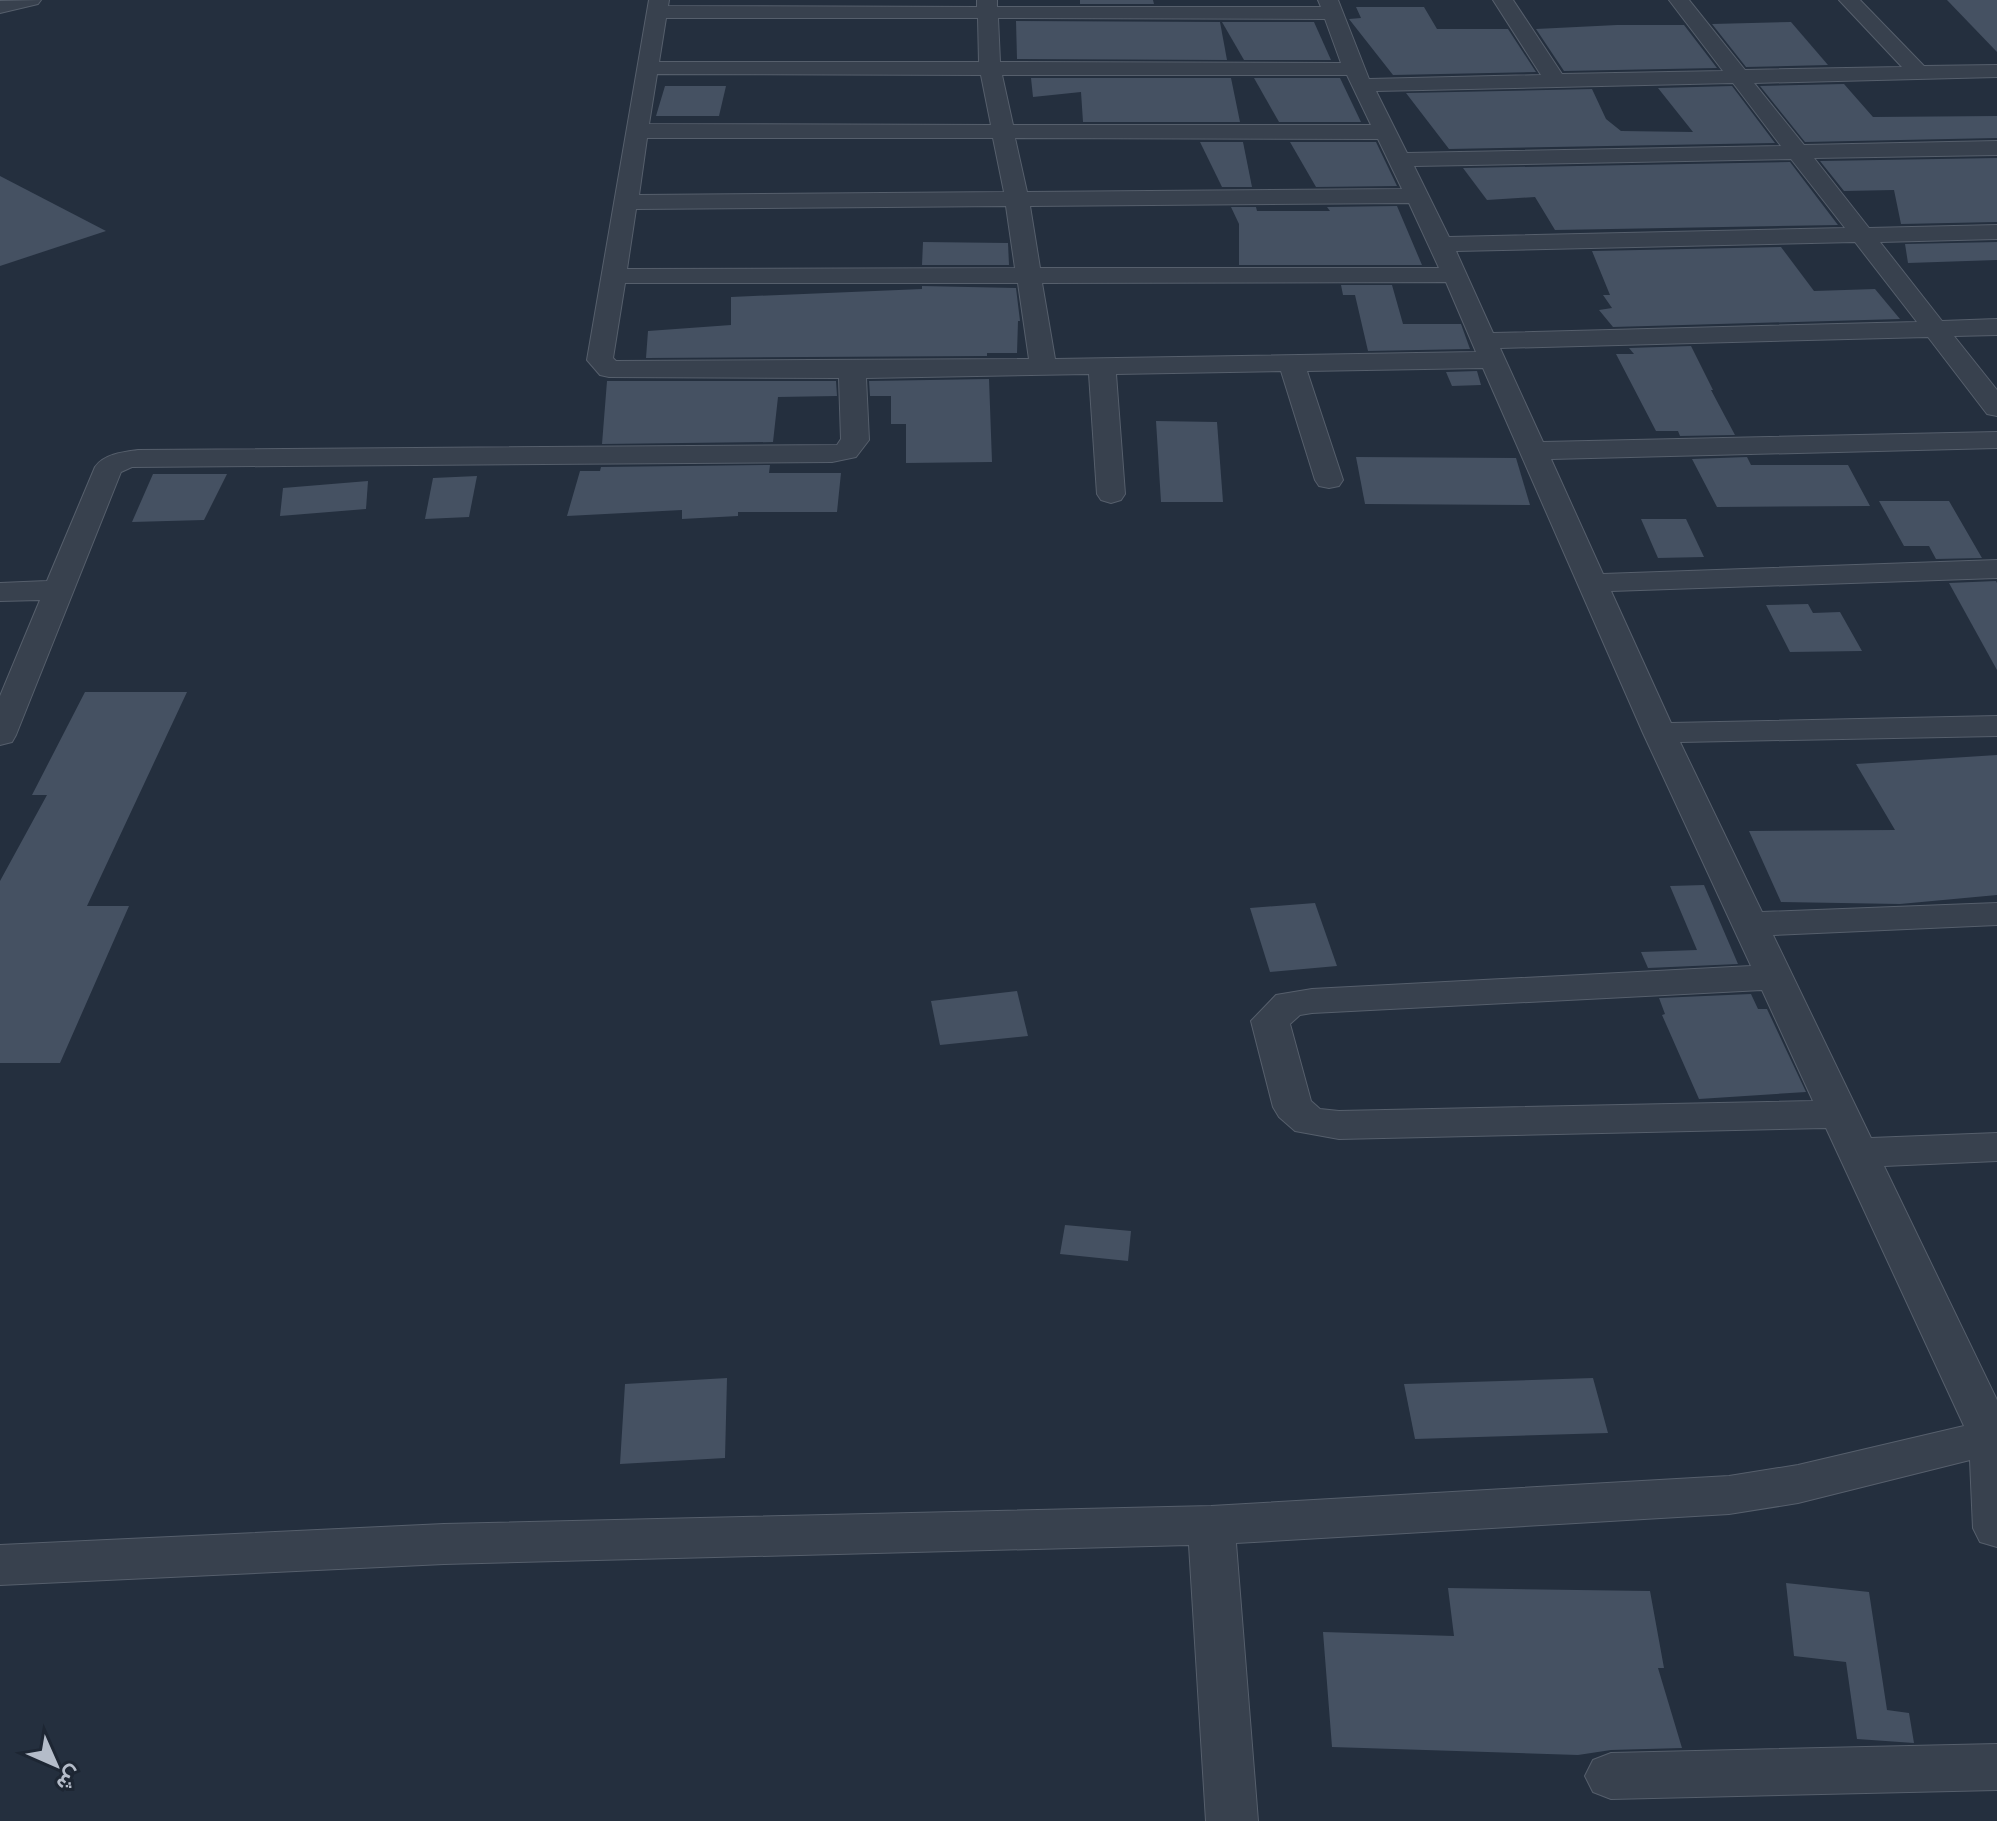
<svg xmlns="http://www.w3.org/2000/svg" width="1997" height="1821" font-family="Barlow,Vazirmatn,sans-serif">
	<rect width="100%" height="100%" fill="#242f3e"/>
	<g fill="#455162">
		<polygon points="1080,0 1153,0 1154,4 1080,4"/>
		<polygon points="1947,0 1997,0 1997,52"/>
		<polygon points="1356,7 1424,7 1437,29 1508,29 1536,72 1393,75 1349,19 1361,18"/>
		<polygon points="1016,21 1220,22 1227,60 1017,59"/>
		<polygon points="1222,22 1314,22 1331,60 1244,60"/>
		<polygon points="1791,22 1828,65 1746,67 1712,24"/>
		<polygon points="1617,25 1684,25 1717,68 1564,71 1536,29"/>
		<polygon points="1031,78 1231,78 1240,122 1083,122 1081,92 1033,97"/>
		<polygon points="1254,78 1340,78 1361,122 1279,122"/>
		<polygon points="1844,84 1873,117 1997,116 1997,138 1805,142 1760,86"/>
		<polygon points="665,86 726,86 719,116 656,116"/>
		<polygon points="1732,86 1775,143 1449,149 1406,93 1592,89 1606,119 1621,131 1693,132 1658,88"/>
		<polygon points="1200,142 1243,142 1252,187 1222,187"/>
		<polygon points="1290,142 1376,142 1397,186 1316,187"/>
		<polygon points="1997,158 1997,222 1901,224 1894,190 1844,191 1820,161"/>
		<polygon points="1790,162 1838,225 1555,230 1535,197 1487,200 1463,168"/>
		<polygon points="0,176 106,231 0,266"/>
		<polygon points="1397,206 1422,265 1239,265 1239,224 1231,207 1256,207 1257,211 1330,211 1327,207"/>
		<polygon points="923,242 1008,243 1009,265 922,265"/>
		<polygon points="1997,242 1997,260 1908,263 1905,244"/>
		<polygon points="1781,247 1814,291 1875,289 1900,319 1613,327 1599,310 1612,308 1603,295 1610,295 1592,251"/>
		<polygon points="1341,285 1392,285 1403,324 1461,324 1470,349 1368,351 1355,295 1343,295"/>
		<polygon points="922,286 1016,288 1020,321 1018,321 1017,353 987,353 987,356 646,358 648,331 731,325 731,297 922,289"/>
		<polygon points="1691,346 1713,390 1711,390 1735,435 1680,436 1678,431 1656,431 1616,354 1634,354 1629,348"/>
		<polygon points="1477,371 1481,385 1452,386 1446,372"/>
		<polygon points="989,379 992,462 906,463 906,424 891,424 891,396 870,396 869,381"/>
		<polygon points="607,381 836,381 837,396 778,397 773,442 602,444"/>
		<polygon points="1156,421 1217,422 1223,502 1161,502"/>
		<polygon points="1356,457 1516,458 1530,505 1365,504"/>
		<polygon points="1747,457 1751,465 1848,465 1870,506 1717,507 1692,459"/>
		<polygon points="770,465 769,473 841,473 837,512 738,512 738,516 682,519 682,510 567,516 580,471 600,471 601,467"/>
		<polygon points="153,474 227,474 204,520 132,522"/>
		<polygon points="477,476 469,517 425,519 433,478"/>
		<polygon points="368,481 366,509 280,516 283,488"/>
		<polygon points="1879,501 1949,501 1982,558 1936,559 1929,546 1904,546"/>
		<polygon points="1641,519 1686,519 1704,557 1658,558"/>
		<polygon points="1996,581 1997,583 1997,670 1949,583"/>
		<polygon points="1808,604 1813,613 1840,612 1862,651 1790,652 1766,605"/>
		<polygon points="85,692 187,692 87,906 129,906 60,1063 0,1063 0,881 47,795 32,795"/>
		<polygon points="1997,755 1997,895 1900,904 1781,902 1749,831 1895,830 1856,764"/>
		<polygon points="1704,885 1738,964 1648,968 1641,952 1697,950 1670,886"/>
		<polygon points="1315,903 1337,966 1270,972 1250,908"/>
		<polygon points="1017,991 1028,1036 940,1045 931,1001"/>
		<polygon points="1751,994 1758,1009 1767,1009 1806,1092 1699,1099 1662,1015 1665,1014 1659,998"/>
		<polygon points="1065,1225 1131,1231 1128,1261 1060,1254"/>
		<polygon points="727,1378 725,1458 620,1464 625,1384"/>
		<polygon points="1593,1378 1608,1433 1415,1439 1404,1384"/>
		<polygon points="1786,1583 1869,1592 1887,1710 1909,1713 1914,1743 1857,1739 1846,1662 1794,1656"/>
		<polygon points="1448,1588 1650,1591 1664,1668 1658,1668 1682,1748 1611,1750 1578,1755 1332,1747 1323,1632 1454,1636"/>
	</g>
	<g fill="none" stroke-linecap="round" stroke-linejoin="round">
		<defs>
			<g id="minor">
				<polygon points="41,0 38,4 0,13 0,1"/>
				<path d="M649,0H669L668,6L977,7V0H997V7H1321L1318,0H1338L1369,79L1541,75L1493,0H1513L1562,74L1723,71L1669,0H1689L1745,70L1902,67L1839,0H1860L1924,66L1997,65V77L1754,83L1804,145L1997,141V155L1814,158L1869,228L1997,225V239L1880,242L1942,321L1997,319V335L1954,336L1997,390V416L1987,414L1928,337L1500,348L1543,442L1997,432V448L1551,459L1603,574L1997,560V578L1611,591L1671,723L1997,716V736L1680,742L1762,912L1997,903V925L1773,935L1871,1138L1997,1133V1161L1884,1166L1997,1400V1547L1980,1542L1973,1528L1970,1460L1798,1503L1729,1514L1236,1543L1258,1821H1206L1189,1545L444,1564L0,1585V1545L444,1524L1211,1506L1729,1476L1798,1465L1964,1426L1826,1128L1339,1139L1295,1131L1279,1117L1273,1107L1251,1021L1276,995L1312,989L1751,966L1643,733L1483,368L1307,371L1343,480L1339,486L1329,488L1319,486L1315,480L1281,371L1116,374L1125,494L1121,500L1111,503L1101,500L1097,494L1089,374L866,378L869,440L856,457L832,462L132,467L121,472L16,735L12,742L0,745V696L40,600L0,601V583L47,581L95,467C104,454 123,452 138,450L837,445L841,439L839,378L609,377L600,375L587,360ZM666,18H978L979,62H659ZM998,18L1325,19L1341,63L1000,62ZM657,74L981,75L991,125L649,124ZM1002,75H1347L1371,125H1013ZM1733,83L1781,146L1407,153L1376,91ZM647,138H993L1004,192L639,195ZM1015,138L1378,139L1402,189L1027,192ZM1791,159L1845,228L1449,237L1414,166ZM1409,203L1439,268H1040L1030,206ZM1006,206L1015,268L627,269L636,209ZM1855,242L1917,322L1493,333L1456,251ZM1446,282L1476,352L1055,359L1042,283ZM625,283H1018L1029,359L616,361L613,358ZM1762,990L1813,1101L1339,1111L1320,1109L1311,1101L1290,1024L1300,1015L1312,1013Z"/>
				<polygon points="1997,1744 1997,1790 1611,1799 1593,1792 1585,1776 1593,1760 1611,1753"/>
			</g>
		</defs>
		<use href="#minor" stroke="#565f6c" stroke-width="2"/>
		<use href="#minor" fill="#38414e" fill-rule="evenodd"/>
	</g>
	<g transform="translate(56 1765) rotate(135)" stroke="#1d2633" stroke-width="6" paint-order="stroke">
	<path d="M0-6L14 30L0 20L-14 30Z" fill="#b4bcc9"/>
	<text y="-12" font-size="22" font-weight="bold" text-anchor="middle" fill="#b4bcc9">ش</text>
	</g>
</svg>
